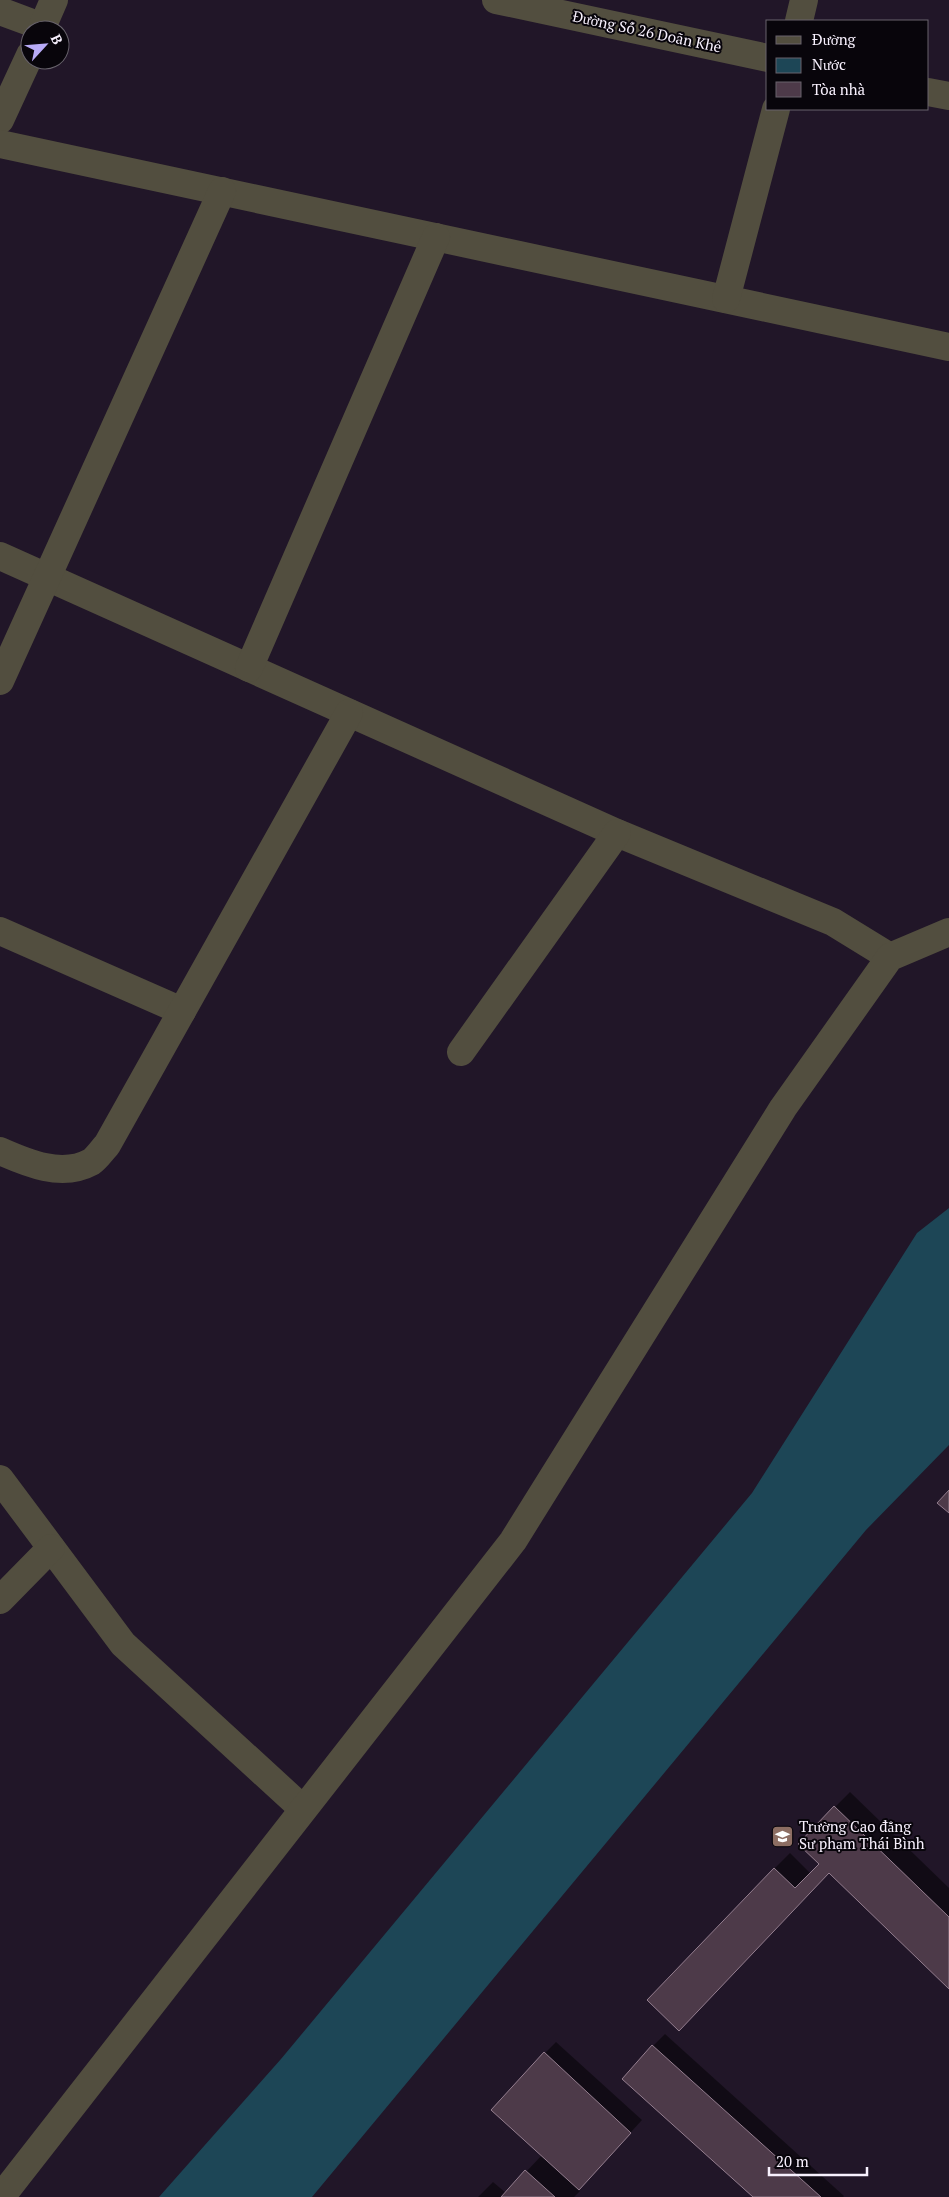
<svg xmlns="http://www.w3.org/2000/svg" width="949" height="2197" font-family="'PT Serif',serif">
	<rect width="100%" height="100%" fill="#211628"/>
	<polygon fill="#1d4656" points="949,1208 949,1445 866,1530 312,2197 159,2197 281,2059 752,1493 917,1233"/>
	<g fill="#0007">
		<polygon points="850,1792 949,1888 949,1987 830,1872 694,2014 774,1869 790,1853 811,1874 820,1864 835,1807"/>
		<polygon points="665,2034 844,2196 843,2197 754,2197 653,2046"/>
		<polygon points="556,2042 642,2120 578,2190 580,2191 574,2197 478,2197 493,2182 506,2193 542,2155 545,2053"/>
	</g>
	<g fill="#4d3a49" stroke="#947e8f">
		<polygon points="949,1490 949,1513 937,1503"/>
		<polygon points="834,1806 949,1917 949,1989 829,1873 679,2031 647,2000 774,1868 795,1888 819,1864 798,1844"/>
		<polygon points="652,2045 821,2197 753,2197 622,2079"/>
		<polygon points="544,2052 631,2133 579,2190 491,2110"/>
		<polygon points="525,2170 555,2197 501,2197"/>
	</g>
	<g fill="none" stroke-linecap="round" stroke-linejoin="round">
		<g stroke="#524e3f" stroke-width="28">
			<polyline points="496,0 768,58"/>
			<polyline points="0,11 43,27"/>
			<polyline points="799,21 804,0"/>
			<polyline points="41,30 54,0"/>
			<polyline points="928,92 949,96"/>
			<polyline points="0,120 30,55"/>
			<polyline points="0,144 949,347"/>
			<polyline points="726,299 776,109"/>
			<polyline points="0,556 617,833 833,922 890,957"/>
			<polyline points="249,668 436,237"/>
			<polyline points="0,681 222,191"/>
			<polyline points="0,931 182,1011"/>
			<polyline points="461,1052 617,833"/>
			<path d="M0,1151C27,1163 62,1178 91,1162C97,1158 102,1150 107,1145L349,713"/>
			<polyline points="0,1479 123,1644 303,1809"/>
			<polyline points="0,1600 51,1548"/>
			<polyline points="1,2197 513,1541 783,1108 890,957 949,932"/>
		</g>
	</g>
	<defs>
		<symbol id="university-square" viewBox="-11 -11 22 22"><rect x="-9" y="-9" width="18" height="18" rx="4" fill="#8d6e63" stroke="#08050b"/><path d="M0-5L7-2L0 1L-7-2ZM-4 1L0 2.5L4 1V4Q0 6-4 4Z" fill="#fff"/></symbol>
	</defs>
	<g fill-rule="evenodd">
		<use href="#university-square" x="770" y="1824" width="25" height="25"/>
	</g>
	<g text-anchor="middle" stroke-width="4" stroke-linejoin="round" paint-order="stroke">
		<g font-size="15" fill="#f8f1fe" stroke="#08050b">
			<text transform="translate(647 32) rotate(12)" y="5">Đường Số 26 Doãn Khê</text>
		</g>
		<g font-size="15" fill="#f8f1fe" stroke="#08050b" text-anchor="start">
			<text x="799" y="1832">Trường Cao đẳng<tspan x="799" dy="17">Sư phạm Thái Bình</tspan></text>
		</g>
	</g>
	<rect x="766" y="20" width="162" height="90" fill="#08050b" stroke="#68636c"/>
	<rect x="776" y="36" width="25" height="8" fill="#524e3f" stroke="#68636c"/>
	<text x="812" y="45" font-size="15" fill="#f8f1fe">Đường</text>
	<rect x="776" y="58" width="25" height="15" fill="#1d4656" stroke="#68636c"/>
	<text x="812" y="70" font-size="15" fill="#f8f1fe">Nước</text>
	<rect x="776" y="82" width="25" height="15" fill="#4d3a49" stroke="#68636c"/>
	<text x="812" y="95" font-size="15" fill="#f8f1fe">Tòa nhà</text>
	<g transform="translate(45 45) rotate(64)"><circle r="24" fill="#08050b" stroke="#68636c"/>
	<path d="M0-4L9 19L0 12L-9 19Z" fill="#b8abf7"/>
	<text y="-8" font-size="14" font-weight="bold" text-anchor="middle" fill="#f8f1fe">B</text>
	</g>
	<path d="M769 2167v8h98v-8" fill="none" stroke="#f8f1fe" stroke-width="2.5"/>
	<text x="776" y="2167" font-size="15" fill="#f8f1fe" stroke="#08050b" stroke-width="4" paint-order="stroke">20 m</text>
</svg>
